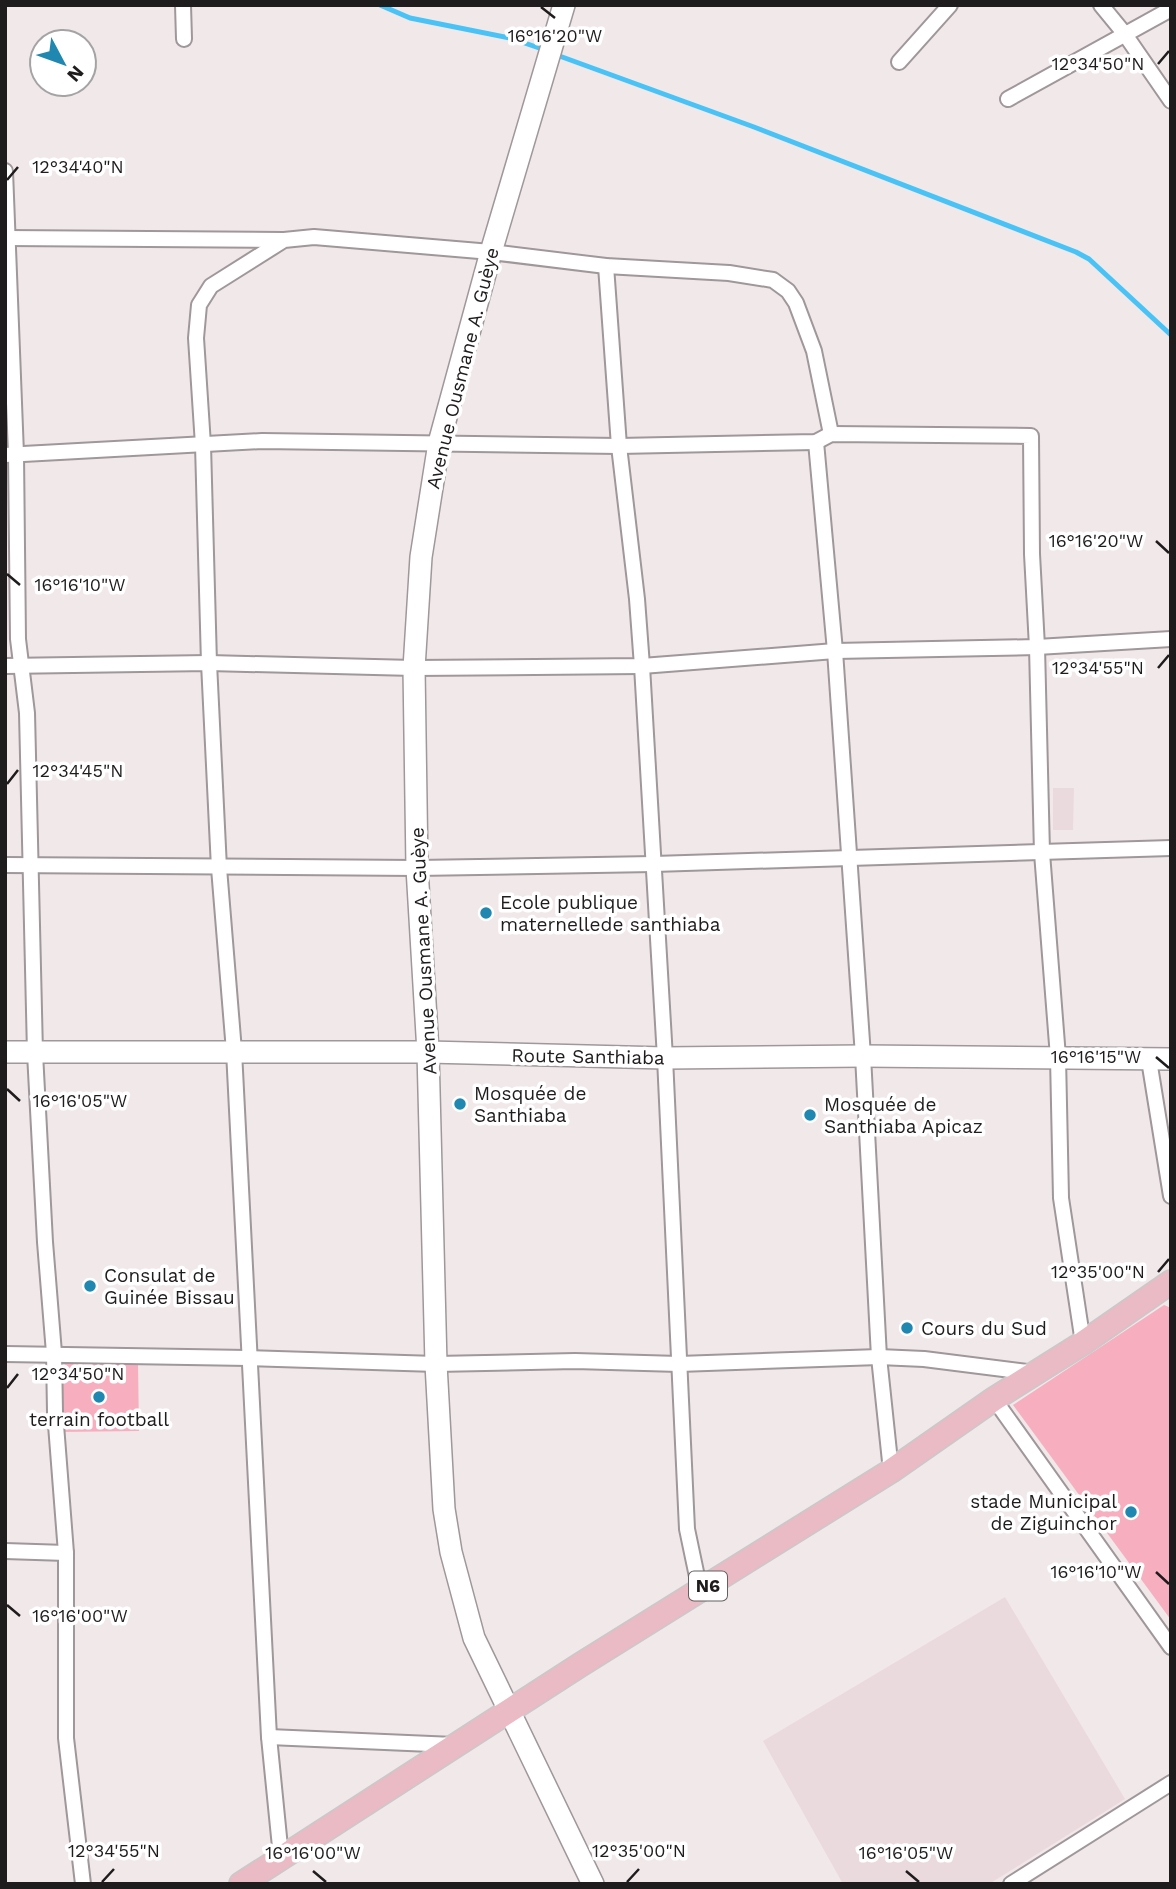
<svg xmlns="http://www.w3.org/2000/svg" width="1176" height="1889" font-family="'Work Sans',sans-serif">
	<rect width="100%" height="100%" fill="#f1e8ea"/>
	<g fill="#ebdadd">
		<polygon points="1053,788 1074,788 1073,830 1053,830"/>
		<polygon points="1005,1597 1125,1799 989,1884 843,1884 763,1741"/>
	</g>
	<g fill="#f7afbf">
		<polygon points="1164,1305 1171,1308 1171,1620 1013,1405"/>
		<polygon points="138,1363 139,1431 60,1432 59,1364"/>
	</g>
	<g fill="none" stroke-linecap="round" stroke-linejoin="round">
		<g stroke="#49c3f6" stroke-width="5">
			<polyline points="380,5 410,18 510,38 545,50"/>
			<polyline points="554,54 754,127 1076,252 1089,259 1171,335"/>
		</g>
		<defs>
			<g id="street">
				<polyline points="183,5 184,39"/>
				<polyline points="1101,5 1124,33 1171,101"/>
				<polyline points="899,62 950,5"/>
				<polyline points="1008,99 1171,9"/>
				<polyline points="5,171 16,454 18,639 27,713 35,1053 45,1242 54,1353 55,1412 66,1553 66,1738 83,1884"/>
				<polyline points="5,238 283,240"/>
				<polyline points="606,266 619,446 637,599 642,666 665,1058 687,1529 700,1591"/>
				<polyline points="816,442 835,651 863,1056 879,1357 891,1471"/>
				<polyline points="5,455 262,441 619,446 816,442 831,434 1031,436 1032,554 1037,647 1042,853 1058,1057 1061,1198 1083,1343"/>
				<polyline points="5,666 209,663 414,668 642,666 835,651 1037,647 1171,639"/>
				<polyline points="5,865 417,868 654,864 1171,848"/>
				<polyline points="1149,1060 1171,1196"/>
				<polyline points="5,1354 248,1358 436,1364 575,1361 679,1364 879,1357 924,1359 1035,1373"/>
				<polyline points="994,1399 1171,1647"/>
				<polyline points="5,1551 66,1553"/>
				<polyline points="269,1737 454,1745"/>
				<polyline points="281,1857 269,1737 234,1051 219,868 209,663 203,445 196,338 199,305 211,286 284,240 314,237 491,252 606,266 729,273 773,280 788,291 796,303 814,351 831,434"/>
				<polyline points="1011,1884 1171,1783"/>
			</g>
			<g id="secondary">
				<polyline points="564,5 491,252 439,443 421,557 414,668 417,868 428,1052 436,1364 444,1509 451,1552 474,1638 593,1884"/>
				<polyline points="5,1052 428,1052 665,1058 863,1056 1171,1059"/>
			</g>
			<polyline id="primary" points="241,1884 580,1665 891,1471 994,1399 1083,1343 1171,1282"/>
		</defs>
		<use href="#street" stroke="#9f9799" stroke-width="18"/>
		<use href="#secondary" stroke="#9f9799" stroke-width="24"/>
		<use href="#primary" stroke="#c9c9c9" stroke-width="26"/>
		<use href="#street" stroke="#fff" stroke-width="14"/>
		<use href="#secondary" stroke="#fff" stroke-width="21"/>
		<use href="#primary" stroke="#eabac5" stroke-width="23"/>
	</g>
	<path fill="none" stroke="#1f1c1d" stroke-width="2.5" d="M541,7L555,18M1158,64L1169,51M7,180L18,167M1156,541L1169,553M7,574L20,585M1158,668L1169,655M7,784L18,770M1156,1057L1169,1068M7,1089L20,1101M1158,1272L1169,1259M7,1388L18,1374M1156,1572L1169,1584M7,1605L20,1616M313,1871L326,1882M906,1871L919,1882M102,1882L114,1869M627,1882L639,1869"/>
	<g fill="#1f87b0" stroke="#fff" stroke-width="2.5">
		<circle cx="486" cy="913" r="7"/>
		<circle cx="460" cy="1104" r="7"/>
		<circle cx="810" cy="1115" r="7"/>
		<circle cx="90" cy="1286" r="7"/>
		<circle cx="907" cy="1328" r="7"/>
		<circle cx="99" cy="1397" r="7"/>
		<circle cx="1131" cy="1512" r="7"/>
	</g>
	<g text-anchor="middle" stroke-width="7" stroke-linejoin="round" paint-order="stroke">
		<rect fill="#fff" stroke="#626061" stroke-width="2" x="689" y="1571.5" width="38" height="29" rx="5"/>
		<g font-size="18" font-weight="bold" fill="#1f1c1d">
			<text x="708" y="1592">N6</text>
		</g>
		<g font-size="19" fill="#1f1c1d" stroke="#fff">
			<text transform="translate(462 368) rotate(-76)" y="7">Avenue Ousmane A. Guèye</text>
			<text transform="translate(423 951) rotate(-93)" y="7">Avenue Ousmane A. Guèye</text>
			<text transform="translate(588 1056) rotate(1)" y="7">Route Santhiaba</text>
		</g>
		<g font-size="19" fill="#1f1c1d" stroke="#fff" text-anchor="start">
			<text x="500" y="909">Ecole publique<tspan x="500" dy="22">maternellede santhiaba</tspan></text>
			<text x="474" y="1100">Mosquée de<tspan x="474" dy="22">Santhiaba</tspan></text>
			<text x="824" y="1111">Mosquée de<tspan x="824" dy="22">Santhiaba Apicaz</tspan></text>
			<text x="104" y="1282">Consulat de<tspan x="104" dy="22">Guinée Bissau</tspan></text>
			<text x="921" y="1335">Cours du Sud</text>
			<text x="99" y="1426" text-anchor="middle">terrain football</text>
			<text x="1117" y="1508" text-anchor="end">stade Municipal<tspan x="1117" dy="22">de Ziguinchor</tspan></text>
		</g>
	</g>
	<g font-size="18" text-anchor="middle" fill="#1f1c1d" stroke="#fff" stroke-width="7" stroke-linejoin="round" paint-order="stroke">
		<text x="555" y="42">16°16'20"W</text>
		<text x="1098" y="70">12°34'50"N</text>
		<text x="78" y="173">12°34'40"N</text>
		<text x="1096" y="547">16°16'20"W</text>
		<text x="80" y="591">16°16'10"W</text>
		<text x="1098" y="674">12°34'55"N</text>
		<text x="78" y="777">12°34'45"N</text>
		<text x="1096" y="1063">16°16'15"W</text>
		<text x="80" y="1107">16°16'05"W</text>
		<text x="1098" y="1278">12°35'00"N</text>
		<text x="78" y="1380">12°34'50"N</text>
		<text x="1096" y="1578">16°16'10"W</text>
		<text x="80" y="1622">16°16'00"W</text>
		<text x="114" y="1857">12°34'55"N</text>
		<text x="639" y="1857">12°35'00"N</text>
		<text x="313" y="1859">16°16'00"W</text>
		<text x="906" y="1859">16°16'05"W</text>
	</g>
	<rect width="1176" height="1889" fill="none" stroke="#1f1c1d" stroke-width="14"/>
	<g transform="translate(63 63) rotate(131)"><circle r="33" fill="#ffffff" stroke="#a5a4a5" stroke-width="2"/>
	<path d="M0-5L12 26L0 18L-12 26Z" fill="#1f87b0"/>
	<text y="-10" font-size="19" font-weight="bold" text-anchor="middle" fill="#1f1c1d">N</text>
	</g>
</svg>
